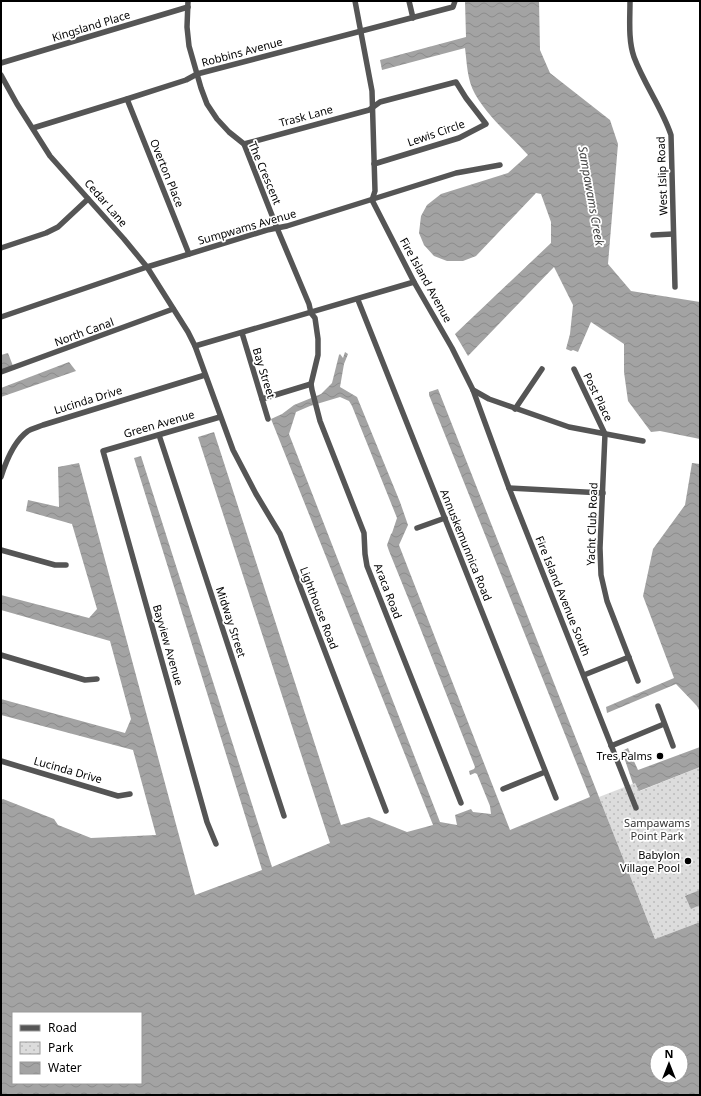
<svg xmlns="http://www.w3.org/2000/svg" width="701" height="1096" font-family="'Noto Sans',sans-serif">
	<defs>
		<pattern id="park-dots" width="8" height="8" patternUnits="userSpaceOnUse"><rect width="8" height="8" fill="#dcdcdc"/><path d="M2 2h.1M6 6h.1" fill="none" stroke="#bbb" stroke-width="1.8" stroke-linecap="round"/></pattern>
		<pattern id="water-waves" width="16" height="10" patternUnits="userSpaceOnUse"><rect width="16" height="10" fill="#a3a3a3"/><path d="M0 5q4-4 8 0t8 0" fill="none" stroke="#8b8b8b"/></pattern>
	</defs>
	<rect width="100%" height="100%" fill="#fff"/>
	<polygon fill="url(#park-dots)" points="700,767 700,922 655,939 599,797 635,783 640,791"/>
	<g fill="url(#water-waves)" fill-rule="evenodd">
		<path d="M465,1H539L540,50L550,73L610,120L618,144L608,264L631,291L700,302V439L660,431L651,432L628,401L624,372V344L591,322L578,352L573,350L571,351L566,349L570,334L573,305L554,267L468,356L455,334L551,243V222L541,194L536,193L476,256L463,261H447L434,256L424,245L419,233L421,216L427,205L441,194L508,173L528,155C510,135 488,117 475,94C467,80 467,63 465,48L382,70L380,60L466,37Z"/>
		<path d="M345,352L348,354L344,364L340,387L357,397L400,502L408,525L399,545L510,830L590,797L429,395V392L438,389L655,939L700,922V1095H1V800L3,799L54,819L58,825L91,838L156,835L133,750L1,715V699L125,733L131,719L110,641L1,610V595L89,618L97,609L72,524L26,511L28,500L59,507L58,467L79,463L195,895L262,870L134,458L141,456L272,867L330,843L198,437L214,432L341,825L369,817L407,832L433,825L271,419L282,414L294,405L321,394L332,383L339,355L340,354L343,358ZM340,397L349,401L352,406L397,518L392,533L391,534L387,545L389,551L419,625L475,767L474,769L469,771L470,775L475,773L477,774L490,806L491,814L473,812L471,809L455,815L457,825L440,822L289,434L296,412L310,406ZM13,1013H141V1083H13ZM657,1052H681V1076H657Z"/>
		<polygon points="8,353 13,366 1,371 1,355"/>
		<polygon points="69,362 76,371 1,397 1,388"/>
		<polygon points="692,463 700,464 700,712 697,706 676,684 607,713 606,707 674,678 643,596 653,549 685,505"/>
		<polygon points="700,747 700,767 639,791 635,783 633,784 622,751 628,748 638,770"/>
		<polygon points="700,890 700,905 691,909 685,896"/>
	</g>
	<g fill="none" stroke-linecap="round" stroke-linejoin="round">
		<g stroke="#555" stroke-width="5.5">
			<polyline points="188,1 187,27 189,46 201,88 207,104 217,119 229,132 244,144 277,228 309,304 311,313 315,318 318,339 318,355 311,384 312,390 320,421 364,533 365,554 367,566 461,803"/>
			<polyline points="355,1 372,91 375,191 372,200 414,282 452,348 473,390 489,399 569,427 643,441"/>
			<polyline points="409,1 413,18"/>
			<path d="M630,1C630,19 628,40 634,57C644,84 662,108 671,135L675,287"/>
			<polyline points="1,63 188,7"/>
			<polyline points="1,75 17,104 50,156 124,239 147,267 188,332 195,346 233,450 256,494 280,534 386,811"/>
			<polyline points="127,99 189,254"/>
			<polyline points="33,128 127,99 186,80 197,74 453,7 455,1"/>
			<polyline points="244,144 369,110 380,102 456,82 466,98 486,124 459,138 374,164"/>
			<polyline points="653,235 673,234"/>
			<polyline points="1,248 46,233 58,227 88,199"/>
			<polyline points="358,300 556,798"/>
			<polyline points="1,317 147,267 267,230 287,226 456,173 500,165"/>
			<polyline points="242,333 268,419"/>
			<polyline points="195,346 414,282"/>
			<polyline points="574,369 605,434 600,548 601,575 607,601 638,681"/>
			<polyline points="1,372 173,309"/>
			<polyline points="473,390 509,488 636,808"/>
			<polyline points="262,399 311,384"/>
			<polyline points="515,409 542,369"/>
			<polyline points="159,435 284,816"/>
			<path d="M1,477C6,461 14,441 28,431C33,428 38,427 43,425L205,375"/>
			<polyline points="509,488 603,493"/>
			<polyline points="417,528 445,518"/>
			<polyline points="1,550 55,565 66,565"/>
			<polyline points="1,655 85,680 97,679"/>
			<polyline points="584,675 629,657"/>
			<polyline points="658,706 673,746"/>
			<polyline points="611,746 664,724"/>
			<polyline points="1,761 118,796 130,794"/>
			<polyline points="503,789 545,772"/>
			<polyline points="216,844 207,822 103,451 220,417"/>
		</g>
	</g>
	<g fill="#000" stroke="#fff" stroke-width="1.5">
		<circle cx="660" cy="756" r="4"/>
		<circle cx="688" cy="861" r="4"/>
	</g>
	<g text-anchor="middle" stroke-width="3.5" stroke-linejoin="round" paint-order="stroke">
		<g font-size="11" fill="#000" stroke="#fff">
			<text transform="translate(91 26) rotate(-17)" y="4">Kingsland Place</text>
			<text transform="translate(242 52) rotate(-15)" y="4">Robbins Avenue</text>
			<text transform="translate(306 116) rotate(-15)" y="4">Trask Lane</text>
			<text transform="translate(436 133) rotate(-19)" y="4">Lewis Circle</text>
			<text transform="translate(167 173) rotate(68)" y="4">Overton Place</text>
			<text transform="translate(265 173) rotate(67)" y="4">The Crescent</text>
			<text transform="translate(662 176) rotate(-92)" y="4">West Islip Road</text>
			<text transform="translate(106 203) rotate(49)" y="4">Cedar Lane</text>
			<text transform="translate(247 227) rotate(-16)" y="4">Sumpwams Avenue</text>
			<text transform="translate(426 280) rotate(61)" y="4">Fire Island Avenue</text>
			<text transform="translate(84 332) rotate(-20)" y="4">North Canal</text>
			<text transform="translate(264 373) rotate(73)" y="4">Bay Street</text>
			<text transform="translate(598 397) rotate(64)" y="4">Post Place</text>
			<text transform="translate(88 400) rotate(-17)" y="4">Lucinda Drive</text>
			<text transform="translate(159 424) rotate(-16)" y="4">Green Avenue</text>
			<text transform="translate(592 524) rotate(-88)" y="4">Yacht Club Road</text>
			<text transform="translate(466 545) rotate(68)" y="4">Annuskemunnica Road</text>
			<text transform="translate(388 591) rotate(69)" y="4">Araca Road</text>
			<text transform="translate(563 596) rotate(68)" y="4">Fire Island Avenue South</text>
			<text transform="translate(319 608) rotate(69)" y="4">Lighthouse Road</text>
			<text transform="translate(231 622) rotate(72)" y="4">Midway Street</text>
			<text transform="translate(168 645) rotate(74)" y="4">Bayview Avenue</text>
			<text transform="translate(68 770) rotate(16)" y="4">Lucinda Drive</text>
		</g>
		<g font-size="11" fill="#000" stroke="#fff" text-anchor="end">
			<text x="652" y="760">Tres Palms</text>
			<text x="680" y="859">Babylon<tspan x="680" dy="13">Village Pool</tspan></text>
		</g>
		<g font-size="11" fill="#333" stroke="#fff">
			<text x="657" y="827">Sampawams<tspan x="657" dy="13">Point Park</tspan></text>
		</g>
		<g font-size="12" font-style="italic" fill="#444" stroke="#fff">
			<text transform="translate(591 196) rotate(80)" y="4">Sampawams Creek</text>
		</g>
	</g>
	<rect width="701" height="1096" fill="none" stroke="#000000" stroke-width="4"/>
	<rect x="12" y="1012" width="130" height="72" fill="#ffffff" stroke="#999999"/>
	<rect x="20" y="1025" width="20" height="6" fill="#555555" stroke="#999999"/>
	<text x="48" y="1032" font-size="12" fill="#000000">Road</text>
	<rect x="20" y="1042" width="20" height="12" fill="url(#park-dots)" stroke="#999999"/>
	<text x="48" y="1052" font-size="12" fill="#000000">Park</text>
	<rect x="20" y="1062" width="20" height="12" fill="url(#water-waves)" stroke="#999999"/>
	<text x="48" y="1072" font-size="12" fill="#000000">Water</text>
	<g transform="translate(669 1064)"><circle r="19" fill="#ffffff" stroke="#999999"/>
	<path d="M0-3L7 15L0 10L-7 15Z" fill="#000000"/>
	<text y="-6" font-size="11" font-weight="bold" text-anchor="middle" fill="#000000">N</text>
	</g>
</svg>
